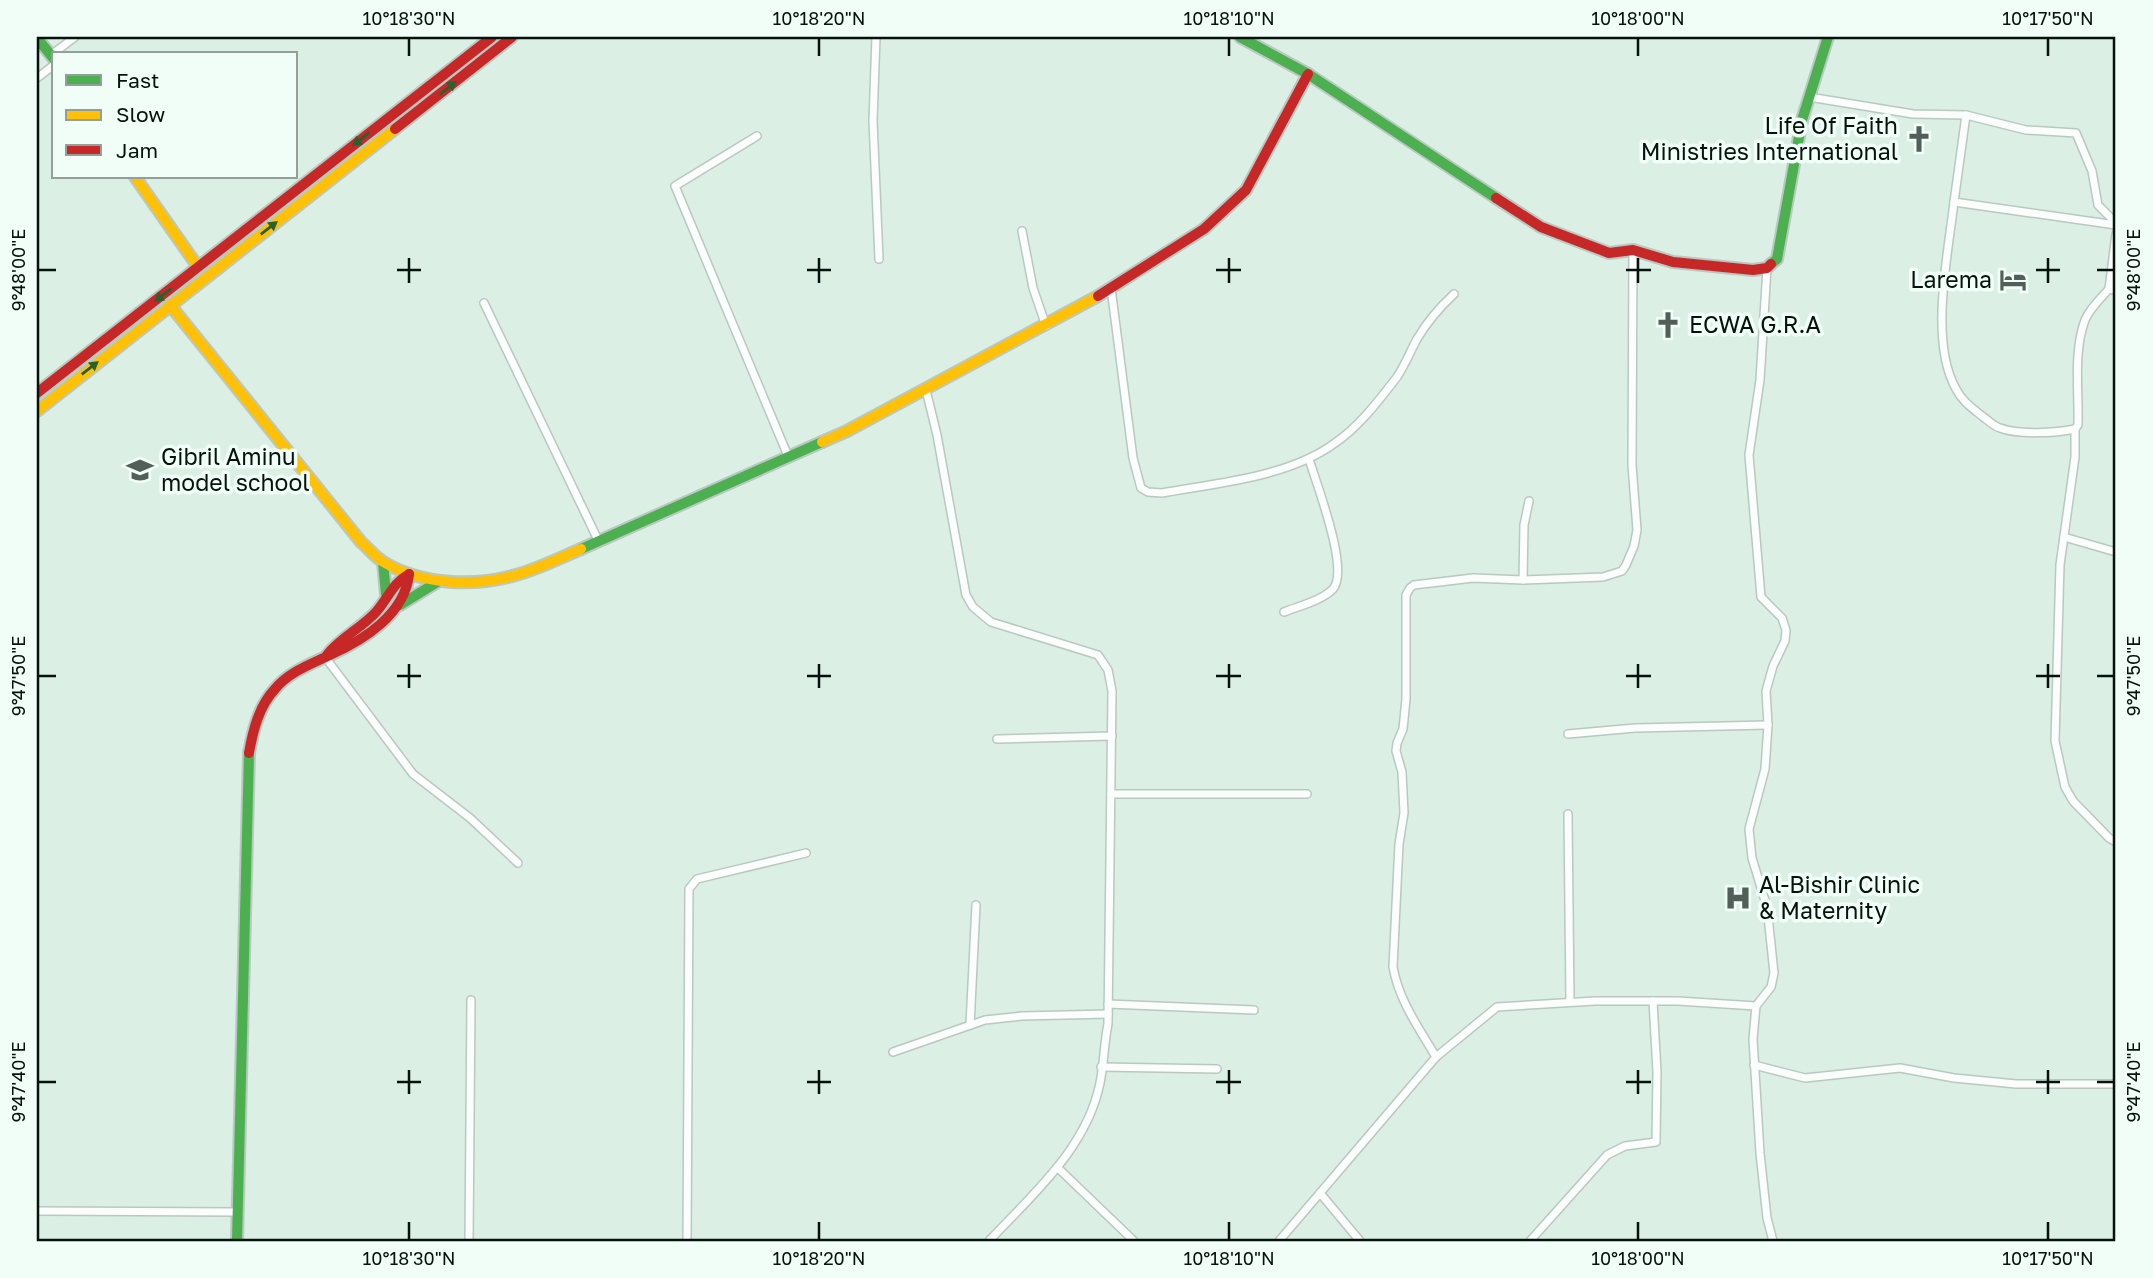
<svg xmlns="http://www.w3.org/2000/svg" width="2153" height="1278" font-family="'Golos Text',sans-serif">
	<rect width="100%" height="100%" fill="#dbefe5"/>
	<g fill="none" stroke-linecap="round" stroke-linejoin="round">
		<defs>
			<g id="street">
				<polyline points="876,37 873,121 879,259"/>
				<polyline points="51,55 75,37"/>
				<polyline points="37,78 54,65"/>
				<polyline points="1809,97 1913,114 1966,115 1954,202 2116,225"/>
				<polyline points="1966,115 2026,130 2076,133 2092,171 2098,205 2116,223"/>
				<polyline points="757,136 675,186 788,456"/>
				<path d="M1954,202C1948,255 1929,341 1956,389C1962,401 1972,408 1982,416C1988,420 1993,426 2000,428C2018,435 2056,433 2075,429L2078,425C2079,392 2073,352 2085,320C2090,308 2100,299 2109,289"/>
				<polyline points="1022,231 1033,288 1046,326"/>
				<polyline points="2116,234 2109,289 2116,290"/>
				<polyline points="1767,268 1760,380 1749,455 1761,597 1782,618 1786,630 1785,641 1773,666 1766,691 1768,725 1765,769 1749,829 1752,858 1767,907 1774,973 1771,987 1756,1006 1753,1039 1760,1153 1767,1218 1773,1241"/>
				<path d="M1111,288L1133,458L1141,488L1148,492L1162,493C1217,483 1289,477 1335,443C1360,426 1379,400 1397,377C1405,365 1410,352 1417,339C1427,322 1440,307 1454,294"/>
				<polyline points="484,303 599,542"/>
				<path d="M926,390L937,435L966,595L973,607L991,622L1098,655L1108,670L1112,691L1108,1024C1104,1043 1104,1064 1100,1083C1087,1148 1032,1195 989,1241"/>
				<polyline points="2075,429 2075,457 2060,565 2055,741 2065,787 2073,801 2109,838 2116,842"/>
				<polyline points="2064,537 2116,552"/>
				<polyline points="1523,580 1524,525 1529,501"/>
				<path d="M1284,612C1299,606 1321,601 1333,589C1350,570 1316,483 1309,459"/>
				<polyline points="325,657 413,774 470,818 518,863"/>
				<polyline points="1568,734 1635,728 1768,725"/>
				<polyline points="997,739 1112,736"/>
				<polyline points="1111,794 1307,794"/>
				<polyline points="1568,814 1570,1002"/>
				<polyline points="1108,1004 1254,1010"/>
				<polyline points="970,1025 976,905"/>
				<polyline points="893,1052 985,1020 1022,1016 1108,1014"/>
				<path d="M1436,1057C1419,1028 1399,1001 1393,967L1399,844L1404,813L1402,772L1396,751L1397,743L1403,729L1406,699V595L1410,588L1414,585L1473,578L1523,580L1603,577L1622,571L1626,565L1634,546L1637,530L1632,465L1633,250"/>
				<polyline points="1754,1065 1805,1078 1900,1068 1954,1078 2016,1084 2116,1084"/>
				<polyline points="1101,1067 1217,1069"/>
				<polyline points="1058,1168 1134,1241"/>
				<polyline points="1320,1193 1360,1241"/>
				<polyline points="37,1211 237,1212"/>
				<polyline points="469,1241 471,1000"/>
				<polyline points="687,1241 689,889 697,879 806,853"/>
				<polyline points="1279,1241 1436,1057 1497,1007 1595,1001 1678,1001 1756,1006"/>
				<polyline points="1530,1241 1607,1155 1625,1146 1656,1142 1657,1072 1653,1001"/>
			</g>
			<g id="fast">
				<polyline points="1240,37 1308,74 1496,198"/>
				<polyline points="37,38 54,59"/>
				<polyline points="1771,264 1777,259 1802,120 1828,37"/>
				<polyline points="581,549 822,442"/>
				<polyline points="383,562 386,594"/>
				<polyline points="400,605 439,581"/>
				<polyline points="237,1241 249,753"/>
			</g>
			<g id="slow">
				<polyline points="135,177 198,267"/>
				<path d="M170,305L361,542C369,549 376,558 385,563C423,585 474,587 516,575C538,569 560,558 581,549"/>
				<polyline points="37,411 395,129"/>
				<polyline points="822,442 847,431 1098,296"/>
			</g>
			<g id="jam">
				<polyline points="395,129 512,37"/>
				<polyline points="1496,198 1541,227 1609,253 1633,250 1673,262 1753,270 1767,268 1771,264"/>
				<polyline points="1098,296 1204,229 1246,190 1308,74"/>
				<polyline points="37,393 492,37"/>
				<path d="M327,655C341,637 362,628 377,611C388,598 393,583 409,574"/>
				<path d="M249,753C253,730 259,706 275,689C289,672 311,664 330,655C364,640 405,614 409,574"/>
			</g>
		</defs>
		<use href="#street" stroke="#b9c8c1" stroke-width="10"/>
		<use href="#fast" stroke="#b9c8c1" stroke-width="14"/>
		<use href="#slow" stroke="#b9c8c1" stroke-width="14"/>
		<use href="#jam" stroke="#b9c8c1" stroke-width="14"/>
		<use href="#street" stroke="#fafdfb" stroke-width="7"/>
		<use href="#fast" stroke="#4caf50" stroke-width="10"/>
		<use href="#slow" stroke="#ffc107" stroke-width="10"/>
		<use href="#jam" stroke="#c62828" stroke-width="10"/>
	</g>
	<defs><path id="oneway-solid" d="M-6-.8H1V-3.2L6.5 0L1 3.2V.8H-6Z" transform="scale(1.75)"/></defs>
	<g fill="#29602e">
		<use href="#oneway-solid" transform="translate(448 88) rotate(-39)"/>
		<use href="#oneway-solid" transform="translate(361 139) rotate(142)"/>
		<use href="#oneway-solid" transform="translate(269 228) rotate(-38)"/>
		<use href="#oneway-solid" transform="translate(163 295) rotate(142)"/>
		<use href="#oneway-solid" transform="translate(90 368) rotate(-38)"/>
	</g>
	<path fill="none" stroke="#06120c" stroke-width="2.5" d="M409,38V56M819,38V56M1229,38V56M1638,38V56M2048,38V56M409,258V283M819,258V283M1229,258V283M1638,258V283M2048,258V283M38,270H56M397,270H421M807,270H831M1216,270H1241M1626,270H1651M2036,270H2060M2097,270H2114M409,664V688M819,664V688M1229,664V688M1638,664V688M2048,664V688M38,676H56M397,676H421M807,676H831M1216,676H1241M1626,676H1651M2036,676H2060M2097,676H2114M409,1070V1094M819,1070V1094M1229,1070V1094M1638,1070V1094M2048,1070V1094M38,1082H56M397,1082H421M807,1082H831M1216,1082H1241M1626,1082H1651M2036,1082H2060M2097,1082H2114M409,1222V1240M819,1222V1240M1229,1222V1240M1638,1222V1240M2048,1222V1240"/>
	<defs>
		<symbol id="church-bare" viewBox="-9 -9 18 18"><path d="M-1.2-6h2.4v3.5h3.3v2.4h-3.3V6h-2.4V-.1h-3.3v-2.4h3.3Z" fill="#515f58" stroke="#f0fef7" stroke-width="2.5" paint-order="stroke"/></symbol>
		<symbol id="hotel-bare" viewBox="-9 -9 18 18"><path d="M-6-4.5h1.5V1H6V5H4.5V3h-9V5H-6ZM-4 0a1.8 1.8 0 1 1 3.6 0ZM.5 0V-2.5h3Q6-2.5 6 0Z" fill="#515f58" stroke="#f0fef7" stroke-width="2.5" paint-order="stroke"/></symbol>
		<symbol id="school-bare" viewBox="-9 -9 18 18"><path d="M0-5L7-2L0 1L-7-2ZM-4 1L0 2.5L4 1V4Q0 6-4 4Z" fill="#515f58" stroke="#f0fef7" stroke-width="2.5" paint-order="stroke"/></symbol>
		<symbol id="hospital-bare" viewBox="-9 -9 18 18"><path d="M-5-5h3v3.5h4V-5h3V5h-3V1.5h-4V5h-3Z" fill="#515f58" stroke="#f0fef7" stroke-width="2.5" paint-order="stroke"/></symbol>
	</defs>
	<g fill-rule="evenodd">
		<use href="#church-bare" x="1900" y="120" width="38" height="38"/>
		<use href="#hotel-bare" x="1994" y="261" width="38" height="38"/>
		<use href="#church-bare" x="1649" y="306" width="38" height="38"/>
		<use href="#school-bare" x="121" y="451" width="38" height="38"/>
		<use href="#hospital-bare" x="1719" y="879" width="38" height="38"/>
	</g>
	<g text-anchor="middle" stroke-width="7" stroke-linejoin="round" paint-order="stroke">
		<g font-size="23" fill="#06120c" stroke="#f0fef7" text-anchor="start">
			<text x="1898" y="134" text-anchor="end">Life Of Faith<tspan x="1898" dy="26">Ministries International</tspan></text>
			<text x="1992" y="288" text-anchor="end">Larema</text>
			<text x="1689" y="333">ECWA G.R.A</text>
			<text x="161" y="465">Gibril Aminu<tspan x="161" dy="26">model school</tspan></text>
			<text x="1759" y="893">Al-Bishir Clinic<tspan x="1759" dy="26">&amp; Maternity</tspan></text>
		</g>
	</g>
	<rect width="2153" height="1278" fill="none" stroke="#f0fef7" stroke-width="77"/>
	<rect x="52" y="52" width="245" height="126" fill="#f0fef7" stroke="#92a099" stroke-width="2"/>
	<rect x="66" y="75" width="35" height="10" fill="#4caf50" stroke="#92a099" stroke-width="2"/>
	<text x="116" y="88" font-size="21" fill="#06120c">Fast</text>
	<rect x="66" y="110" width="35" height="10" fill="#ffc107" stroke="#92a099" stroke-width="2"/>
	<text x="116" y="122" font-size="21" fill="#06120c">Slow</text>
	<rect x="66" y="145" width="35" height="10" fill="#c62828" stroke="#92a099" stroke-width="2"/>
	<text x="116" y="158" font-size="21" fill="#06120c">Jam</text>
	<rect x="38" y="38" width="2076" height="1202" fill="none" stroke="#06120c" stroke-width="2.5"/>
	<g font-size="18" text-anchor="middle" fill="#06120c">
		<text x="409" y="25">10°18'30"N</text>
		<text x="819" y="25">10°18'20"N</text>
		<text x="1229" y="25">10°18'10"N</text>
		<text x="1638" y="25">10°18'00"N</text>
		<text x="2048" y="25">10°17'50"N</text>
		<text transform="translate(2134 270) rotate(-90)" y="6">9°48'00"E</text>
		<text transform="translate(19 270) rotate(-90)" y="6">9°48'00"E</text>
		<text transform="translate(2134 676) rotate(-90)" y="6">9°47'50"E</text>
		<text transform="translate(19 676) rotate(-90)" y="6">9°47'50"E</text>
		<text transform="translate(2134 1082) rotate(-90)" y="6">9°47'40"E</text>
		<text transform="translate(19 1082) rotate(-90)" y="6">9°47'40"E</text>
		<text x="409" y="1265">10°18'30"N</text>
		<text x="819" y="1265">10°18'20"N</text>
		<text x="1229" y="1265">10°18'10"N</text>
		<text x="1638" y="1265">10°18'00"N</text>
		<text x="2048" y="1265">10°17'50"N</text>
	</g>
</svg>
